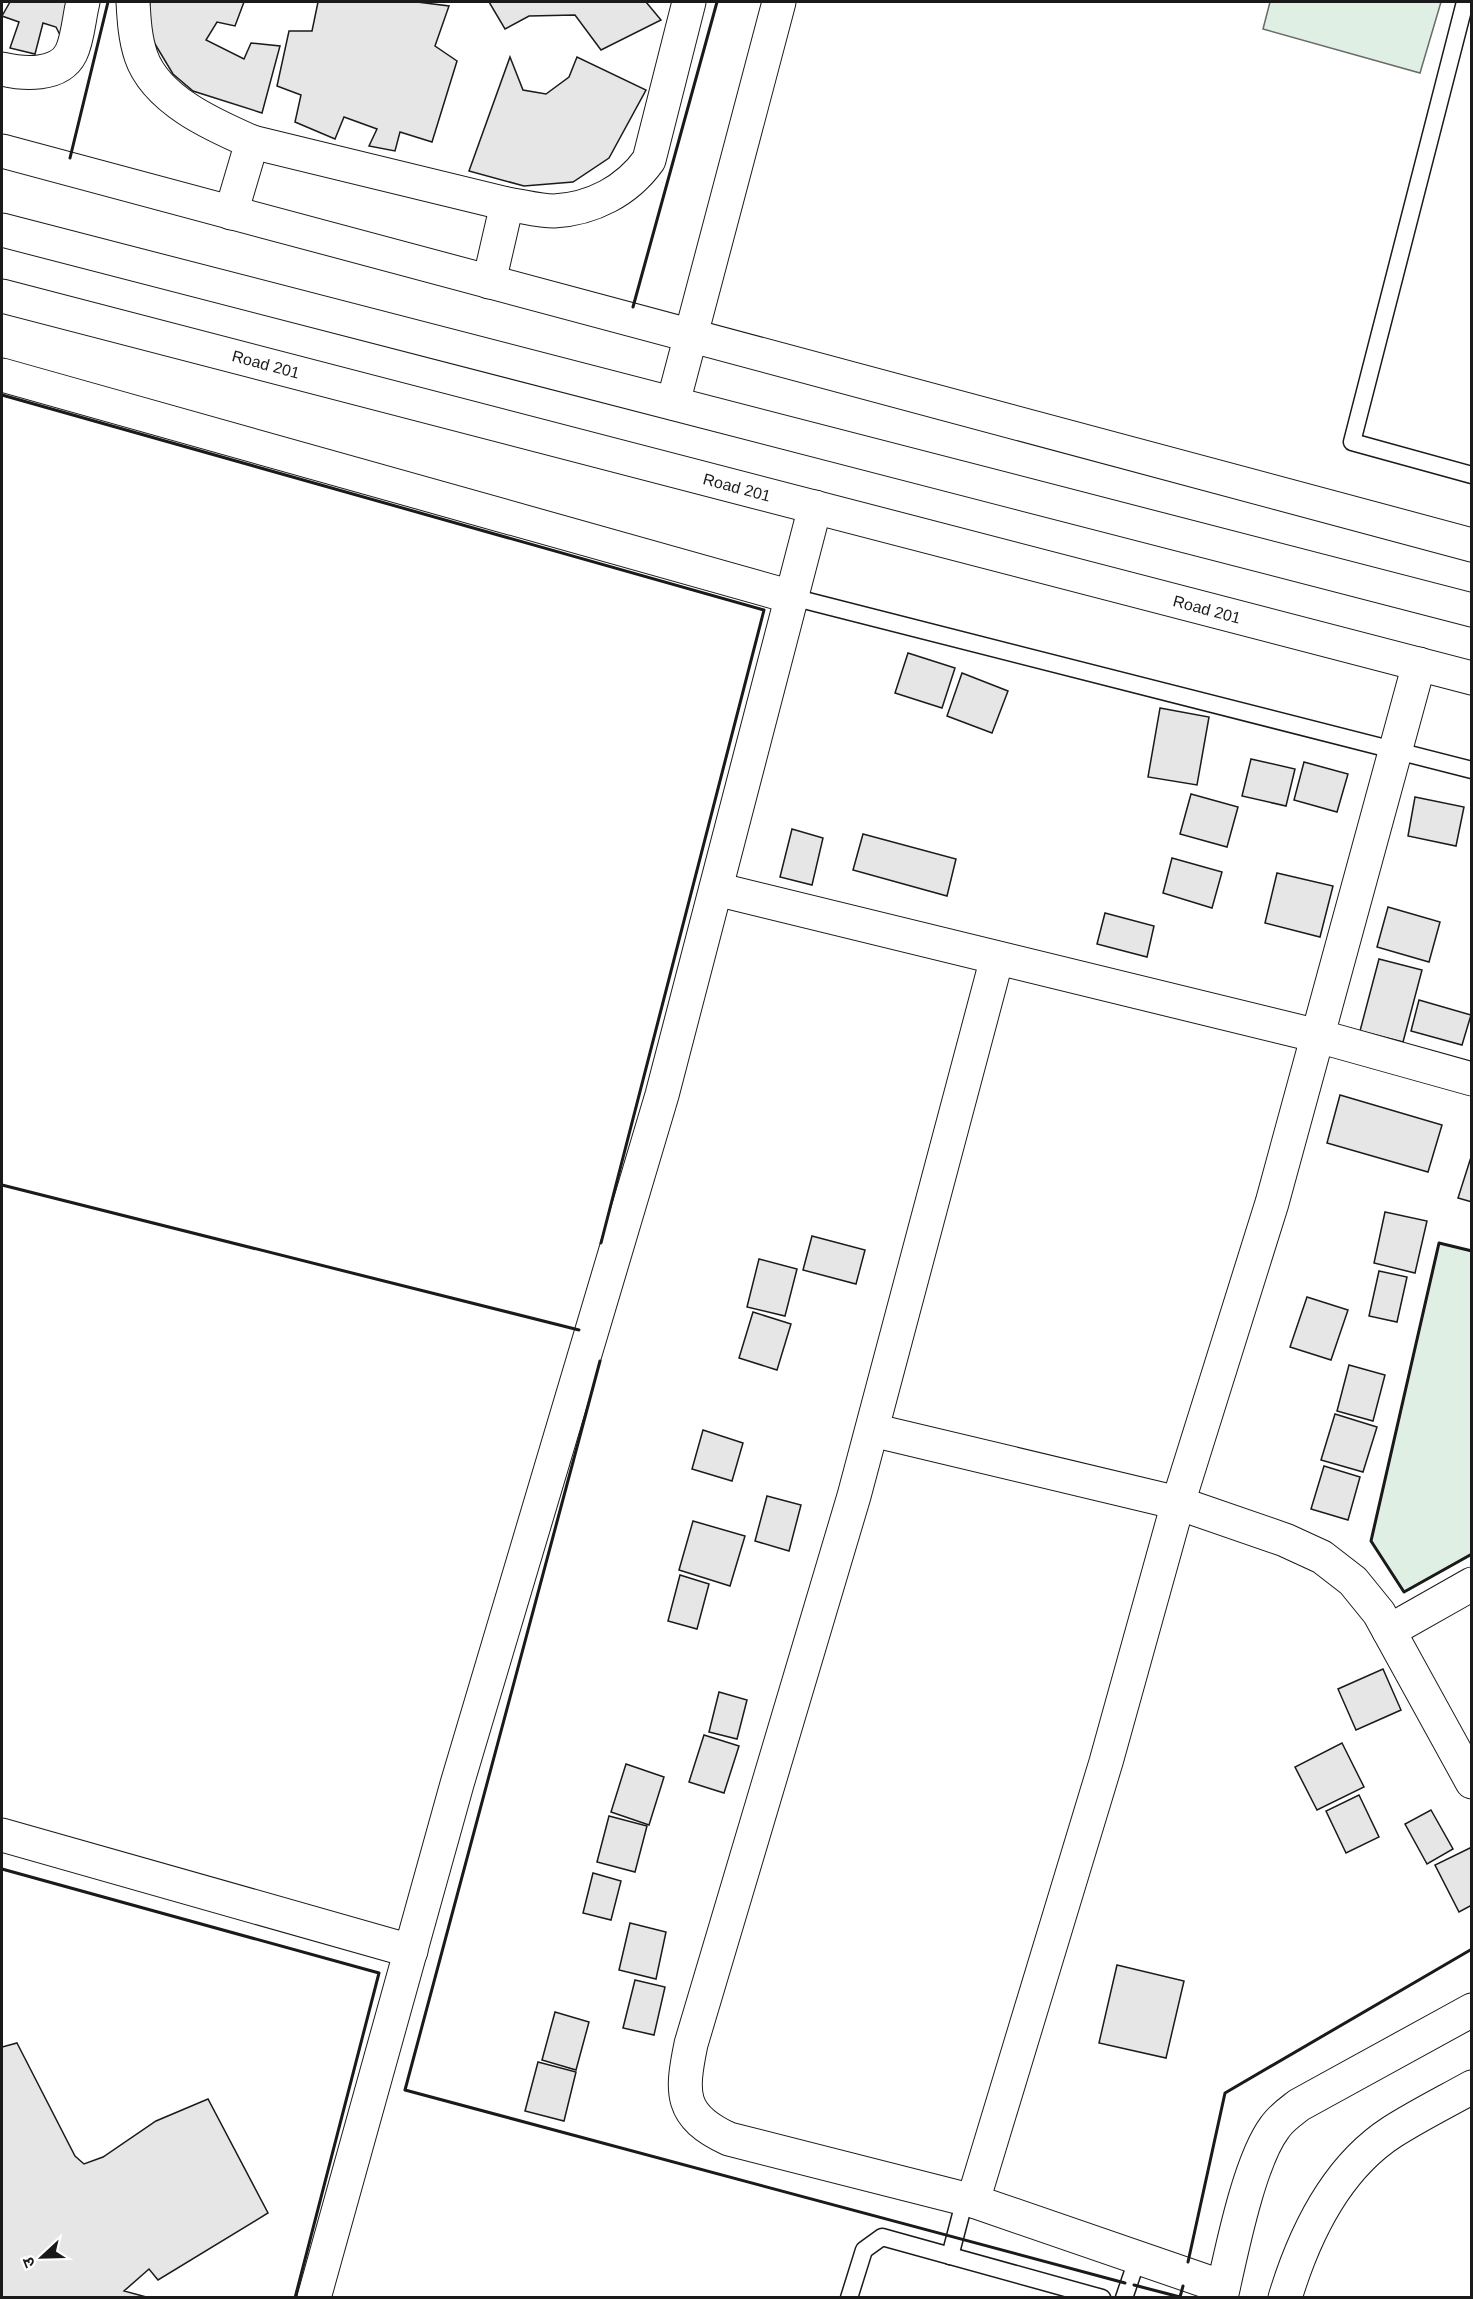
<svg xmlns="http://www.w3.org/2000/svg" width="1473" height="2299" font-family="Arial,'Noto Sans Devanagari',sans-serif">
	<rect width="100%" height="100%" fill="#fff"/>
	<g fill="#e0efe3" stroke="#6a6a6a" stroke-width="1.5">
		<polygon points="1270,2 1441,2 1420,73 1263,29"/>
		<polygon points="1439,1243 1471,1251 1471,1554 1404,1592 1371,1541"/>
	</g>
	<g fill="#e6e6e6" stroke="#1a1a1a" stroke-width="1.5">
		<polygon points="10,2 75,2 62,39 56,27 43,23 35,54 10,48 19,22 2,16"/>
		<polygon points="150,2 244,2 235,26 217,22 206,40 244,59 251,43 280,46 262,113 193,91 173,74 146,29"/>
		<polygon points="318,2 417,2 449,6 435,46 457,61 432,142 400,132 395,151 369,146 377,129 344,117 335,139 295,122 301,95 277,86 289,31 312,31"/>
		<polygon points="489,2 646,2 661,20 601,50 575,15 529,16 505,29"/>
		<polygon points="510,57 523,90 546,94 569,77 577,57 646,90 609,158 573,182 524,186 469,171"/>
		<polygon points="908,653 955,668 942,708 895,693"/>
		<polygon points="962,673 1008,691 992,733 947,716"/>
		<polygon points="1160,708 1209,717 1197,785 1148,777"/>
		<polygon points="1251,759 1295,769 1286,806 1242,796"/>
		<polygon points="1304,762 1348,774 1337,812 1294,800"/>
		<polygon points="1191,794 1238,807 1227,847 1180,834"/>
		<polygon points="1415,797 1464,807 1456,846 1408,836"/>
		<polygon points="792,829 823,838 812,885 780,877"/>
		<polygon points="863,834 956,859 947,896 853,870"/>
		<polygon points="1172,858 1222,872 1212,908 1163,893"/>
		<polygon points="1277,873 1333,886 1320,937 1265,923"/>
		<polygon points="1388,907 1440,922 1429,962 1377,947"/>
		<polygon points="1105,913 1154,926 1147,957 1097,944"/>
		<polygon points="1379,959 1422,970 1403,1042 1360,1031"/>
		<polygon points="1419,1000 1471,1015 1462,1045 1411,1031"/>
		<polygon points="1340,1095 1442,1125 1428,1172 1327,1143"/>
		<polygon points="1472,1154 1472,1202 1458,1198"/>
		<polygon points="1385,1212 1427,1221 1415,1273 1374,1263"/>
		<polygon points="812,1236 865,1250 856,1284 803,1270"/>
		<polygon points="759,1259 797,1269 785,1316 747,1307"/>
		<polygon points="1379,1271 1407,1277 1397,1322 1369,1316"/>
		<polygon points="1307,1297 1348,1310 1331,1360 1290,1347"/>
		<polygon points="753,1312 791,1324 777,1370 739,1358"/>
		<polygon points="1349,1365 1385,1375 1373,1421 1337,1411"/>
		<polygon points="1335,1414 1377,1427 1363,1472 1321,1460"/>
		<polygon points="703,1430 743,1443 732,1481 692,1469"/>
		<polygon points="1324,1466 1360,1477 1348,1520 1311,1509"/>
		<polygon points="767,1496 801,1505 789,1551 755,1541"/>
		<polygon points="693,1521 745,1536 730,1586 679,1570"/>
		<polygon points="680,1575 709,1584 697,1629 668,1621"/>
		<polygon points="1383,1669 1401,1710 1356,1730 1338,1689"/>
		<polygon points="719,1692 747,1700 737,1739 709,1732"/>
		<polygon points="704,1735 739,1746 724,1793 689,1782"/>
		<polygon points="1342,1743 1364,1787 1317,1810 1295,1767"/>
		<polygon points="626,1764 664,1777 649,1825 611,1812"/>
		<polygon points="1359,1795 1379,1837 1346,1853 1326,1811"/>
		<polygon points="1431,1810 1453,1849 1427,1864 1405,1824"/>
		<polygon points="609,1816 647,1826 635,1872 597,1862"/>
		<polygon points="1472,1847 1472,1905 1459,1912 1435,1865"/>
		<polygon points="593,1873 621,1881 611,1920 583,1913"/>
		<polygon points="630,1923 666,1932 656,1979 619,1970"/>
		<polygon points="1117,1965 1184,1981 1166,2058 1099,2043"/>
		<polygon points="635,1980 665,1987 654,2035 623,2028"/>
		<polygon points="555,2012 589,2022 576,2070 542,2060"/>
		<polygon points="17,2043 75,2156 84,2164 103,2157 156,2121 208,2099 268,2213 158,2280 149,2269 124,2291 150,2298 2,2298 2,2047"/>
		<polygon points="538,2062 576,2072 564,2121 525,2111"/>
	</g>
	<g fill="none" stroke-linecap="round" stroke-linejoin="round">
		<defs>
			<g id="service">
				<polyline points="1465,2 1352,442 1472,475"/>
				<polyline points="792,597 1472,770"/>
				<polyline points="950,2256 965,2199"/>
				<polyline points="849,2298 864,2250 882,2237 1102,2298"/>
				<polyline points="1124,2298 1138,2257"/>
			</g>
			<g id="minor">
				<path d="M133,2C134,20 135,38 141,56C156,100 213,125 252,142L231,213"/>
				<path d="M2,69C23,74 59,77 71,53C78,39 79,17 83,2"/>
				<polyline points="252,142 507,204"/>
				<polyline points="2,151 1472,545"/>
				<path d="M489,282L507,204C522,206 539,211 554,211C592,209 627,191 649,160L689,2"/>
				<polyline points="2,375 792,597"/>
				<polyline points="673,403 779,2"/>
				<polyline points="716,889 1318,1036 1472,1079"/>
				<path d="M997,958L854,1496L691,2044C681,2093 679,2116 729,2139L973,2201L1223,2287"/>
				<polyline points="872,1430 1178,1503 1285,1540 1322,1557 1353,1581 1379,1613 1472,1782"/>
				<polyline points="1389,1631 1472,1584"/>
				<polyline points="2,1835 411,1951"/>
				<polyline points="973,2201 1106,1762 1178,1503 1272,1203 1419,664"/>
				<polyline points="314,2298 457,1784 662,1095 815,507"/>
			</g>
			<g id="tertiary">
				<path d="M1221,2298C1231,2254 1249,2161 1275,2127C1281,2118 1290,2112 1299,2105L1472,2010"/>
				<path d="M1285,2298C1304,2235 1335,2169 1392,2132C1417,2116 1445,2102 1472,2087"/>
			</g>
			<g id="secondary">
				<polyline points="2,230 1472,610"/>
				<polyline points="2,296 1472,678"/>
			</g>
		</defs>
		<use href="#service" stroke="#1a1a1a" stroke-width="19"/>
		<use href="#minor" stroke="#1a1a1a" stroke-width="35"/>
		<use href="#tertiary" stroke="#1a1a1a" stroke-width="35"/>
		<use href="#secondary" stroke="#1a1a1a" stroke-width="35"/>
		<use href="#service" stroke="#fff" stroke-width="16"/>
		<use href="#minor" stroke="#fff" stroke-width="33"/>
		<use href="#tertiary" stroke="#fff" stroke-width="33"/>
		<use href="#secondary" stroke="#fff" stroke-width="33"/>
		<g stroke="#1a1a1a" stroke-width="3">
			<polyline points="70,158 108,2"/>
			<polyline points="633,307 717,2"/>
			<polyline points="2,395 764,610 601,1243"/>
			<polyline points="2,1185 579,1330"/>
			<polyline points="1472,1251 1439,1243 1371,1541 1404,1592 1472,1554"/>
			<polyline points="600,1361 405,2090 1125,2283"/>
			<polyline points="2,1869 379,1973 295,2298"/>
			<polyline points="1188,2262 1225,2093 1472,1949"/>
			<polyline points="1134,2285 1180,2297 1183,2286"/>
		</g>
	</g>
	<g text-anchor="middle" stroke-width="4.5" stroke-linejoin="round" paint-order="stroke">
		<g font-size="16" fill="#1a1a1a" stroke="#fff">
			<text transform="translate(266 364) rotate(15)" y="6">Road 201</text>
			<text transform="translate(737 487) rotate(15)" y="6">Road 201</text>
			<text transform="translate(1207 609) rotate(15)" y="6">Road 201</text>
		</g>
	</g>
	<rect width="1473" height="2299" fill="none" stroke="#1a1a1a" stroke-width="6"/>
	<g transform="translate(42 2257) rotate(248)" stroke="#ffffff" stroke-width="4.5" paint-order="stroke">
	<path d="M0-4.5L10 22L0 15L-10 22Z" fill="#1a1a1a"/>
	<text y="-9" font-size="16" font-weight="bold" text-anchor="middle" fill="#1a1a1a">उ</text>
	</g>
</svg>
